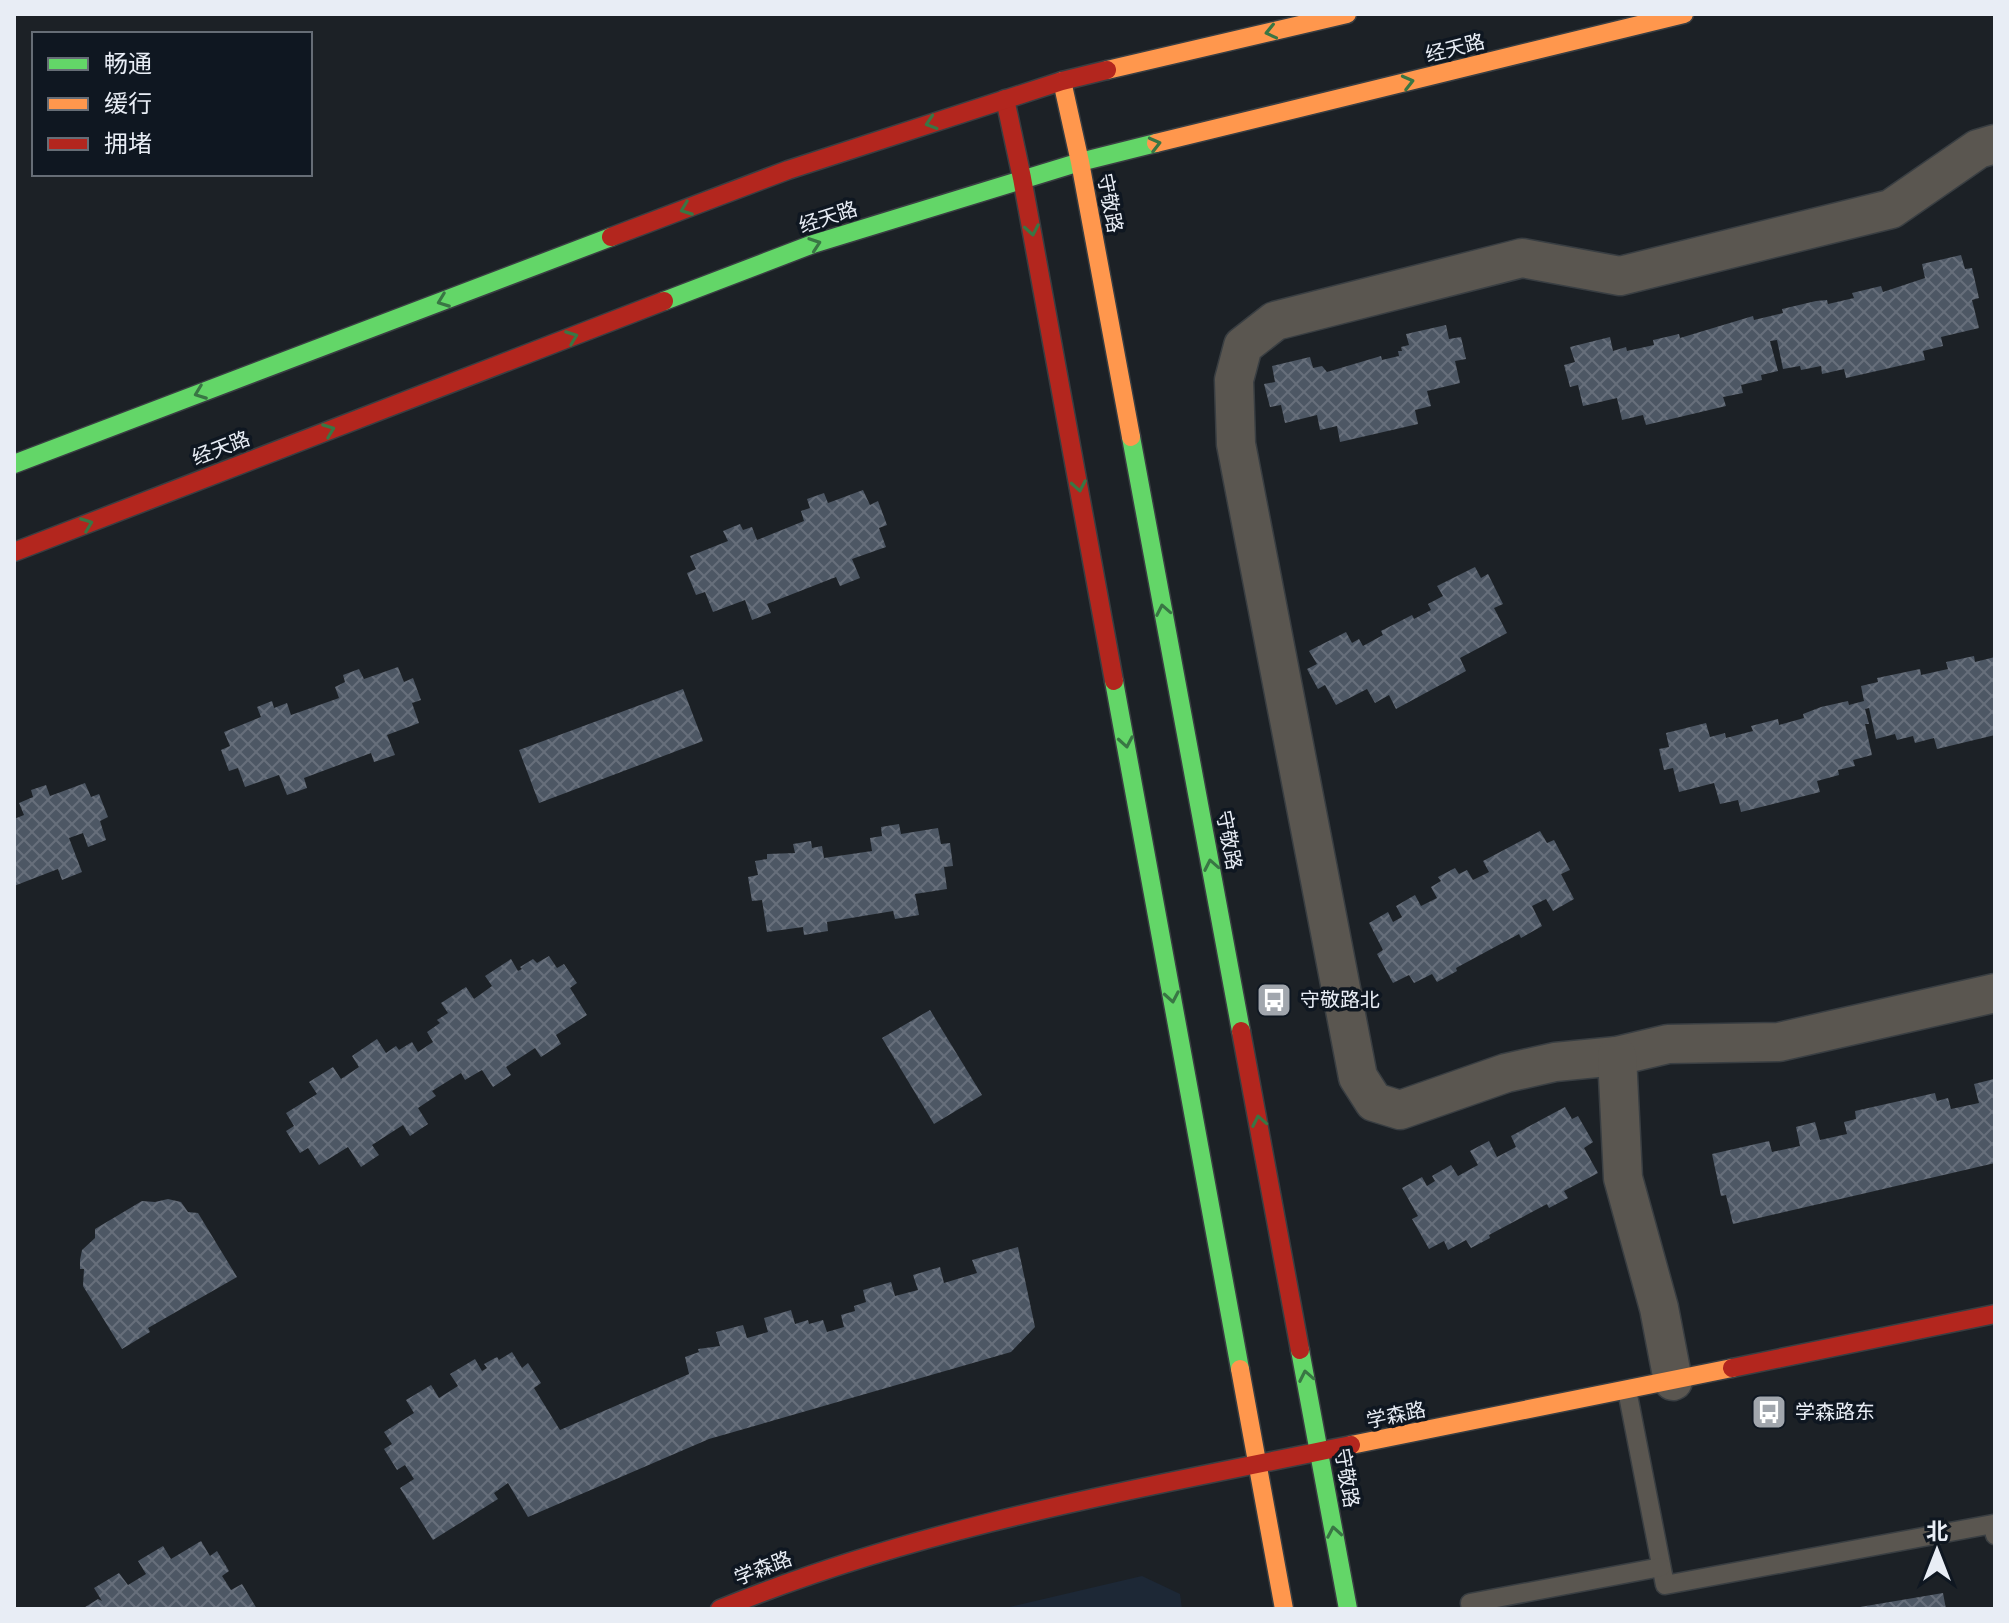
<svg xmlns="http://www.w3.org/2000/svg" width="2009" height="1623" font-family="'Roboto Condensed','Noto Sans SC',sans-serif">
	<defs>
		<pattern id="building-cross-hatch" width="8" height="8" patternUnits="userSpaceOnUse" patternTransform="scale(2)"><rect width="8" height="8" fill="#4d5764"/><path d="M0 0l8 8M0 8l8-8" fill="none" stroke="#676f7b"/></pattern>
	</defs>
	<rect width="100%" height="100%" fill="#1c2126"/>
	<polygon fill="#1d2836" points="1142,1576 1180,1594 1182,1609 1001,1609"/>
	<g fill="url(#building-cross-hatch)">
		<polygon points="1961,255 1965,269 1972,268 1979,298 1972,300 1979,328 1941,337 1943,346 1923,351 1925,360 1846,378 1844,369 1822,374 1821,366 1801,370 1800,366 1783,369 1777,340 1770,341 1778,371 1761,375 1762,380 1741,385 1743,393 1723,397 1726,406 1646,425 1643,415 1622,420 1617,398 1583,406 1578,385 1570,387 1564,365 1575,362 1570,347 1610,337 1613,351 1626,347 1627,351 1654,345 1653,340 1679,334 1680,338 1753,316 1754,320 1783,313 1782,309 1816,301 1827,300 1828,304 1854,298 1852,293 1881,286 1883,292 1925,278 1922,264"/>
		<polygon points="1446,325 1449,339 1461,337 1466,359 1455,361 1460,383 1427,391 1431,406 1415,410 1418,424 1340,442 1337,426 1320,430 1317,415 1285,423 1281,405 1270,407 1264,384 1275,382 1272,366 1310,357 1313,368 1322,366 1327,372 1381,356 1382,360 1399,356 1398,351 1402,351 1401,347 1409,345 1406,334"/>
		<polygon points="863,490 870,505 878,501 887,525 879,528 886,547 852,559 860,578 840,586 836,577 767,604 771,613 752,620 745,600 713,612 705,592 696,595 687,573 696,569 690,556 728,541 723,531 740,524 743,530 752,527 757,540 804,521 801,511 810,508 807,499 824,493 828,503"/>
		<polygon points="1475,567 1481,578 1488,574 1503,604 1494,608 1507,633 1460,658 1466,671 1396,709 1389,695 1375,703 1367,689 1336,705 1325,685 1318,689 1307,669 1317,664 1309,651 1346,632 1352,643 1359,639 1363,646 1383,635 1381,631 1412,615 1414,619 1431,610 1428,604 1443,596 1437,586"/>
		<polygon points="1974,656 1975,662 1995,657 1995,735 1937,749 1934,738 1915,743 1913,736 1897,740 1895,734 1876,739 1869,708 1865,709 1869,724 1865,724 1872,755 1853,760 1855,766 1838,770 1839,775 1817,781 1820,792 1741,812 1738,800 1720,804 1714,783 1679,792 1673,768 1664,770 1659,749 1669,747 1666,733 1706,723 1710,737 1725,733 1726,738 1753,731 1751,726 1778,719 1779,725 1804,718 1803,714 1821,707 1848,701 1849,705 1864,701 1861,686 1878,682 1877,678 1920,669 1921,675 1948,669 1946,662"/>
		<polygon points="398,667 404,682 413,678 421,700 412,703 419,723 387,735 395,755 374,762 371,753 304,778 307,788 287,795 279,775 245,787 238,768 229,771 221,750 230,746 224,732 261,717 257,707 272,701 274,708 287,703 291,715 339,698 335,687 345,682 343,675 359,669 364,679"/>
		<polygon points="683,689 703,741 539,803 519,750"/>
		<polygon points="85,783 91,797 99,794 108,817 100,821 106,840 88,847 83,833 69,838 82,872 62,880 58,869 14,886 14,819 24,815 19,803 33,797 31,790 46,785 50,796"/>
		<polygon points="899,824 901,834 938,828 941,844 950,843 953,866 944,867 947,889 915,894 919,915 895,919 893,911 827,922 828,931 804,935 803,927 767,932 762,900 752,901 748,877 758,875 755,861 767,859 767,854 795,853 793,844 811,841 812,848 822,846 824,858 872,851 870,838 882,836 881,827"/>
		<polygon points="1540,831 1547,843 1554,840 1570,870 1561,874 1574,899 1553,911 1546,899 1532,906 1542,926 1521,938 1519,934 1456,968 1457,971 1437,982 1432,974 1414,983 1409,975 1393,983 1377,954 1383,950 1369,923 1388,912 1393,922 1402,917 1396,906 1415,895 1421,906 1437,898 1431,887 1441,881 1438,877 1455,868 1459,874 1467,870 1473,880 1489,872 1483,861"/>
		<polygon points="549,956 557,968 564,964 577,983 570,988 587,1015 556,1035 561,1044 541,1057 535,1048 506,1067 511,1075 493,1087 482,1070 465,1080 461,1073 432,1091 436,1096 418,1108 428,1124 410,1136 403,1125 372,1145 379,1155 361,1167 348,1147 319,1165 308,1148 300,1153 286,1131 294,1126 286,1113 317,1094 309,1082 333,1067 341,1079 359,1067 352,1056 377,1039 386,1053 396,1046 399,1050 412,1042 418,1052 433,1042 427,1032 440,1023 437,1020 448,1013 441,1003 466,987 474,999 492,986 485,976 511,959 518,971 522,969 520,967 533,959 537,963"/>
		<polygon points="930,1010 982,1095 934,1124 882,1038"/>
		<polygon points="1994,1079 1995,1163 1733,1224 1726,1195 1721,1196 1712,1154 1769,1141 1772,1152 1800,1146 1796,1127 1815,1122 1820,1140 1847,1134 1844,1122 1856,1119 1855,1111 1935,1093 1937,1101 1948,1098 1951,1109 1979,1103 1974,1084"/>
		<polygon points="1565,1107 1572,1119 1578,1116 1593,1142 1584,1148 1598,1173 1564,1191 1568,1198 1549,1208 1547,1204 1489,1235 1490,1238 1471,1248 1466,1240 1448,1250 1444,1241 1429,1249 1412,1219 1418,1216 1402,1188 1422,1177 1427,1186 1435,1181 1432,1176 1451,1165 1458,1176 1478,1165 1470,1151 1489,1141 1497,1157 1516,1147 1511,1136"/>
		<polygon points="168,1199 181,1202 188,1212 198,1213 237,1277 148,1328 150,1332 122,1349 83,1286 84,1269 80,1269 80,1260 82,1250 95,1238 95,1229 142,1201 155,1202"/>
		<polygon points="1018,1247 1035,1327 1011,1352 709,1439 528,1517 508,1483 494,1493 498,1499 433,1540 400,1488 414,1479 405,1465 397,1470 384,1449 392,1444 384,1432 414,1413 406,1400 431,1385 439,1398 458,1386 450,1374 475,1359 482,1371 487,1368 484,1364 497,1357 499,1360 512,1352 522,1368 528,1363 541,1383 534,1388 560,1430 689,1374 685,1357 699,1352 698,1349 720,1346 716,1332 743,1325 747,1338 768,1332 764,1318 791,1310 795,1324 808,1320 809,1324 823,1320 827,1332 844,1327 841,1315 855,1311 854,1306 866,1302 863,1290 891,1282 895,1296 918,1290 913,1275 940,1267 944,1283 977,1273 972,1260"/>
		<polygon points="201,1541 210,1556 217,1551 229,1571 222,1576 231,1590 242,1584 257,1609 82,1609 98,1599 102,1601 94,1588 119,1573 128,1585 146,1574 138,1561 163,1546 171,1559"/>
		<polygon points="1943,1593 1946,1609 1860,1609 1860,1607"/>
	</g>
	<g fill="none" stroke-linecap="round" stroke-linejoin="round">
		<defs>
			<g id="lane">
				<polyline points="1627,1390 1665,1585 1993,1524 1995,1535"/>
				<polyline points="1471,1609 1470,1603 1661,1567"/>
			</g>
			<g id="street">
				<polyline points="1995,144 1978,149 1891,209 1620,276 1522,258 1275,321 1243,346 1234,380 1236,444 1358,1077 1374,1102 1400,1110 1506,1073 1555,1062 1617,1056 1668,1044 1779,1042 1995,993"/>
				<polyline points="1617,1056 1623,1178 1659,1308 1673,1381"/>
			</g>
			<g id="fast">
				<polyline points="664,301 813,244 1080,162 1156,143"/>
				<polyline points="1131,437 1241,1031"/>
				<polyline points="14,464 611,237"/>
				<polyline points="1114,681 1240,1369"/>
				<polyline points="1300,1350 1348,1609"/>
			</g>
			<g id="slow">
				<polyline points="1107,70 1347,14"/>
				<polyline points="1062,81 1080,162 1131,437"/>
				<polyline points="1156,143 1684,14"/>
				<polyline points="1240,1369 1284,1609"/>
				<polyline points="1351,1445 1732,1368"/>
			</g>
			<g id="jam">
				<polyline points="1005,99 1022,178 1114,681"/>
				<polyline points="611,237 788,170 1062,81 1107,70"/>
				<polyline points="14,552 664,301"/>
				<polyline points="1241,1031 1300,1350"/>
				<polyline points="1732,1368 1995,1314"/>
				<path d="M720,1609C922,1526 1138,1489 1351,1445"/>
			</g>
		</defs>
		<use href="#lane" stroke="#393e42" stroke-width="21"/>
		<use href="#street" stroke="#393e42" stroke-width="41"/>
		<use href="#fast" stroke="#393e42" stroke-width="21"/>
		<use href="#slow" stroke="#393e42" stroke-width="21"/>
		<use href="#jam" stroke="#393e42" stroke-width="21"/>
		<use href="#lane" stroke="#5a5650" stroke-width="18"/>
		<use href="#street" stroke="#5a5650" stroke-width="38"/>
		<use href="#fast" stroke="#63d668" stroke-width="18"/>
		<use href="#slow" stroke="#ff974d" stroke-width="18"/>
		<use href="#jam" stroke="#b3261e" stroke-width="18"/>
	</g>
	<defs><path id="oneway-chevron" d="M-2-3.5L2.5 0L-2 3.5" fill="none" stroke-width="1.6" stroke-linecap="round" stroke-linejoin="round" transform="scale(2)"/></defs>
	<g stroke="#397644">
		<use href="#oneway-chevron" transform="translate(1271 32) rotate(167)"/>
		<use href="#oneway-chevron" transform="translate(1408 82) rotate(-14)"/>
		<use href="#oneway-chevron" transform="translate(931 123) rotate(162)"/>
		<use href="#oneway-chevron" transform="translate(1155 144) rotate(-14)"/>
		<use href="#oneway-chevron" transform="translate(686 209) rotate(159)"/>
		<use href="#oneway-chevron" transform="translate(1032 230) rotate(80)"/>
		<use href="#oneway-chevron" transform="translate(815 244) rotate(-19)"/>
		<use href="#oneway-chevron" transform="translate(443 301) rotate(159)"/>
		<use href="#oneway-chevron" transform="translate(572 337) rotate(-21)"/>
		<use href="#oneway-chevron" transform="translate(200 393) rotate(159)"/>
		<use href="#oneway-chevron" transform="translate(329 430) rotate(-21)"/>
		<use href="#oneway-chevron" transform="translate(1079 486) rotate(80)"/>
		<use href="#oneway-chevron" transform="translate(87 524) rotate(-21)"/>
		<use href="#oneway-chevron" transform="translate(1163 610) rotate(-101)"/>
		<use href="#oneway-chevron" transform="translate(1126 742) rotate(80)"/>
		<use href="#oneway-chevron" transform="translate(1211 865) rotate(-101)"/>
		<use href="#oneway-chevron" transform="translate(1172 997) rotate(80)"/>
		<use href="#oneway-chevron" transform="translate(1259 1121) rotate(-101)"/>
		<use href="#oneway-chevron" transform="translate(1306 1376) rotate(-101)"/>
		<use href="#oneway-chevron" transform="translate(1334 1532) rotate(-100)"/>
	</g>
	<defs>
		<symbol id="bus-square" viewBox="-11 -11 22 22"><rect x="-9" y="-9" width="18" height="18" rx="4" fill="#a1a6ad" stroke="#0f1721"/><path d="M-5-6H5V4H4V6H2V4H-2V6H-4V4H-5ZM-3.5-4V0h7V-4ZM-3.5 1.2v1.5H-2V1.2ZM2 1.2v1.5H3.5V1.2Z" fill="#fff"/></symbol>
	</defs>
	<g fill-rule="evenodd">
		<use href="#bus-square" x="1254" y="980" width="40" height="40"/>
		<use href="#bus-square" x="1749" y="1392" width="40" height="40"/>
	</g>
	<g text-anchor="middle" stroke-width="7" stroke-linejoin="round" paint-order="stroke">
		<g font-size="20" fill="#e8edf5" stroke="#0f1721">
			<text transform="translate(1455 48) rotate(-14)" y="7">经天路</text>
			<text transform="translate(1110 203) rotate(79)" y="7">守敬路</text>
			<text transform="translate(828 217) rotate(-18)" y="7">经天路</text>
			<text transform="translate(221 448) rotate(-21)" y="7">经天路</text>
			<text transform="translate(1229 840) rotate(79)" y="7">守敬路</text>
			<text transform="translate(1396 1415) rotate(-12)" y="7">学森路</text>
			<text transform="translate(1347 1478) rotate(80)" y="7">守敬路</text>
			<text transform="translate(763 1568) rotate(-21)" y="7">学森路</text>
		</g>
		<g font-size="20" fill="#e8edf5" stroke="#0f1721" text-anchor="start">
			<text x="1300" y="1007">守敬路北</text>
			<text x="1795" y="1419">学森路东</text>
		</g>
	</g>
	<rect width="2009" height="1623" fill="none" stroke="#e8edf5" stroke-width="32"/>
	<rect x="32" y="32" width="280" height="144" fill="#0f1721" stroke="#666d76" stroke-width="2"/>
	<rect x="48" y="58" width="40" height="12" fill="#63d668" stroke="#666d76" stroke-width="2"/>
	<text x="104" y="72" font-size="24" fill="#e8edf5">畅通</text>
	<rect x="48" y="98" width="40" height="12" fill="#ff974d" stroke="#666d76" stroke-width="2"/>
	<text x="104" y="112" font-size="24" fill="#e8edf5">缓行</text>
	<rect x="48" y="138" width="40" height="12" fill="#b3261e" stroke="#666d76" stroke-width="2"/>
	<text x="104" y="152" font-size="24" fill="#e8edf5">拥堵</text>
	<g transform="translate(1937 1551)" stroke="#0f1721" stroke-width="6" paint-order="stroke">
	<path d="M0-6L14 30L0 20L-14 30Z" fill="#e8edf5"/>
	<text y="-12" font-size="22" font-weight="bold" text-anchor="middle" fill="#e8edf5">北</text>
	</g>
</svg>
